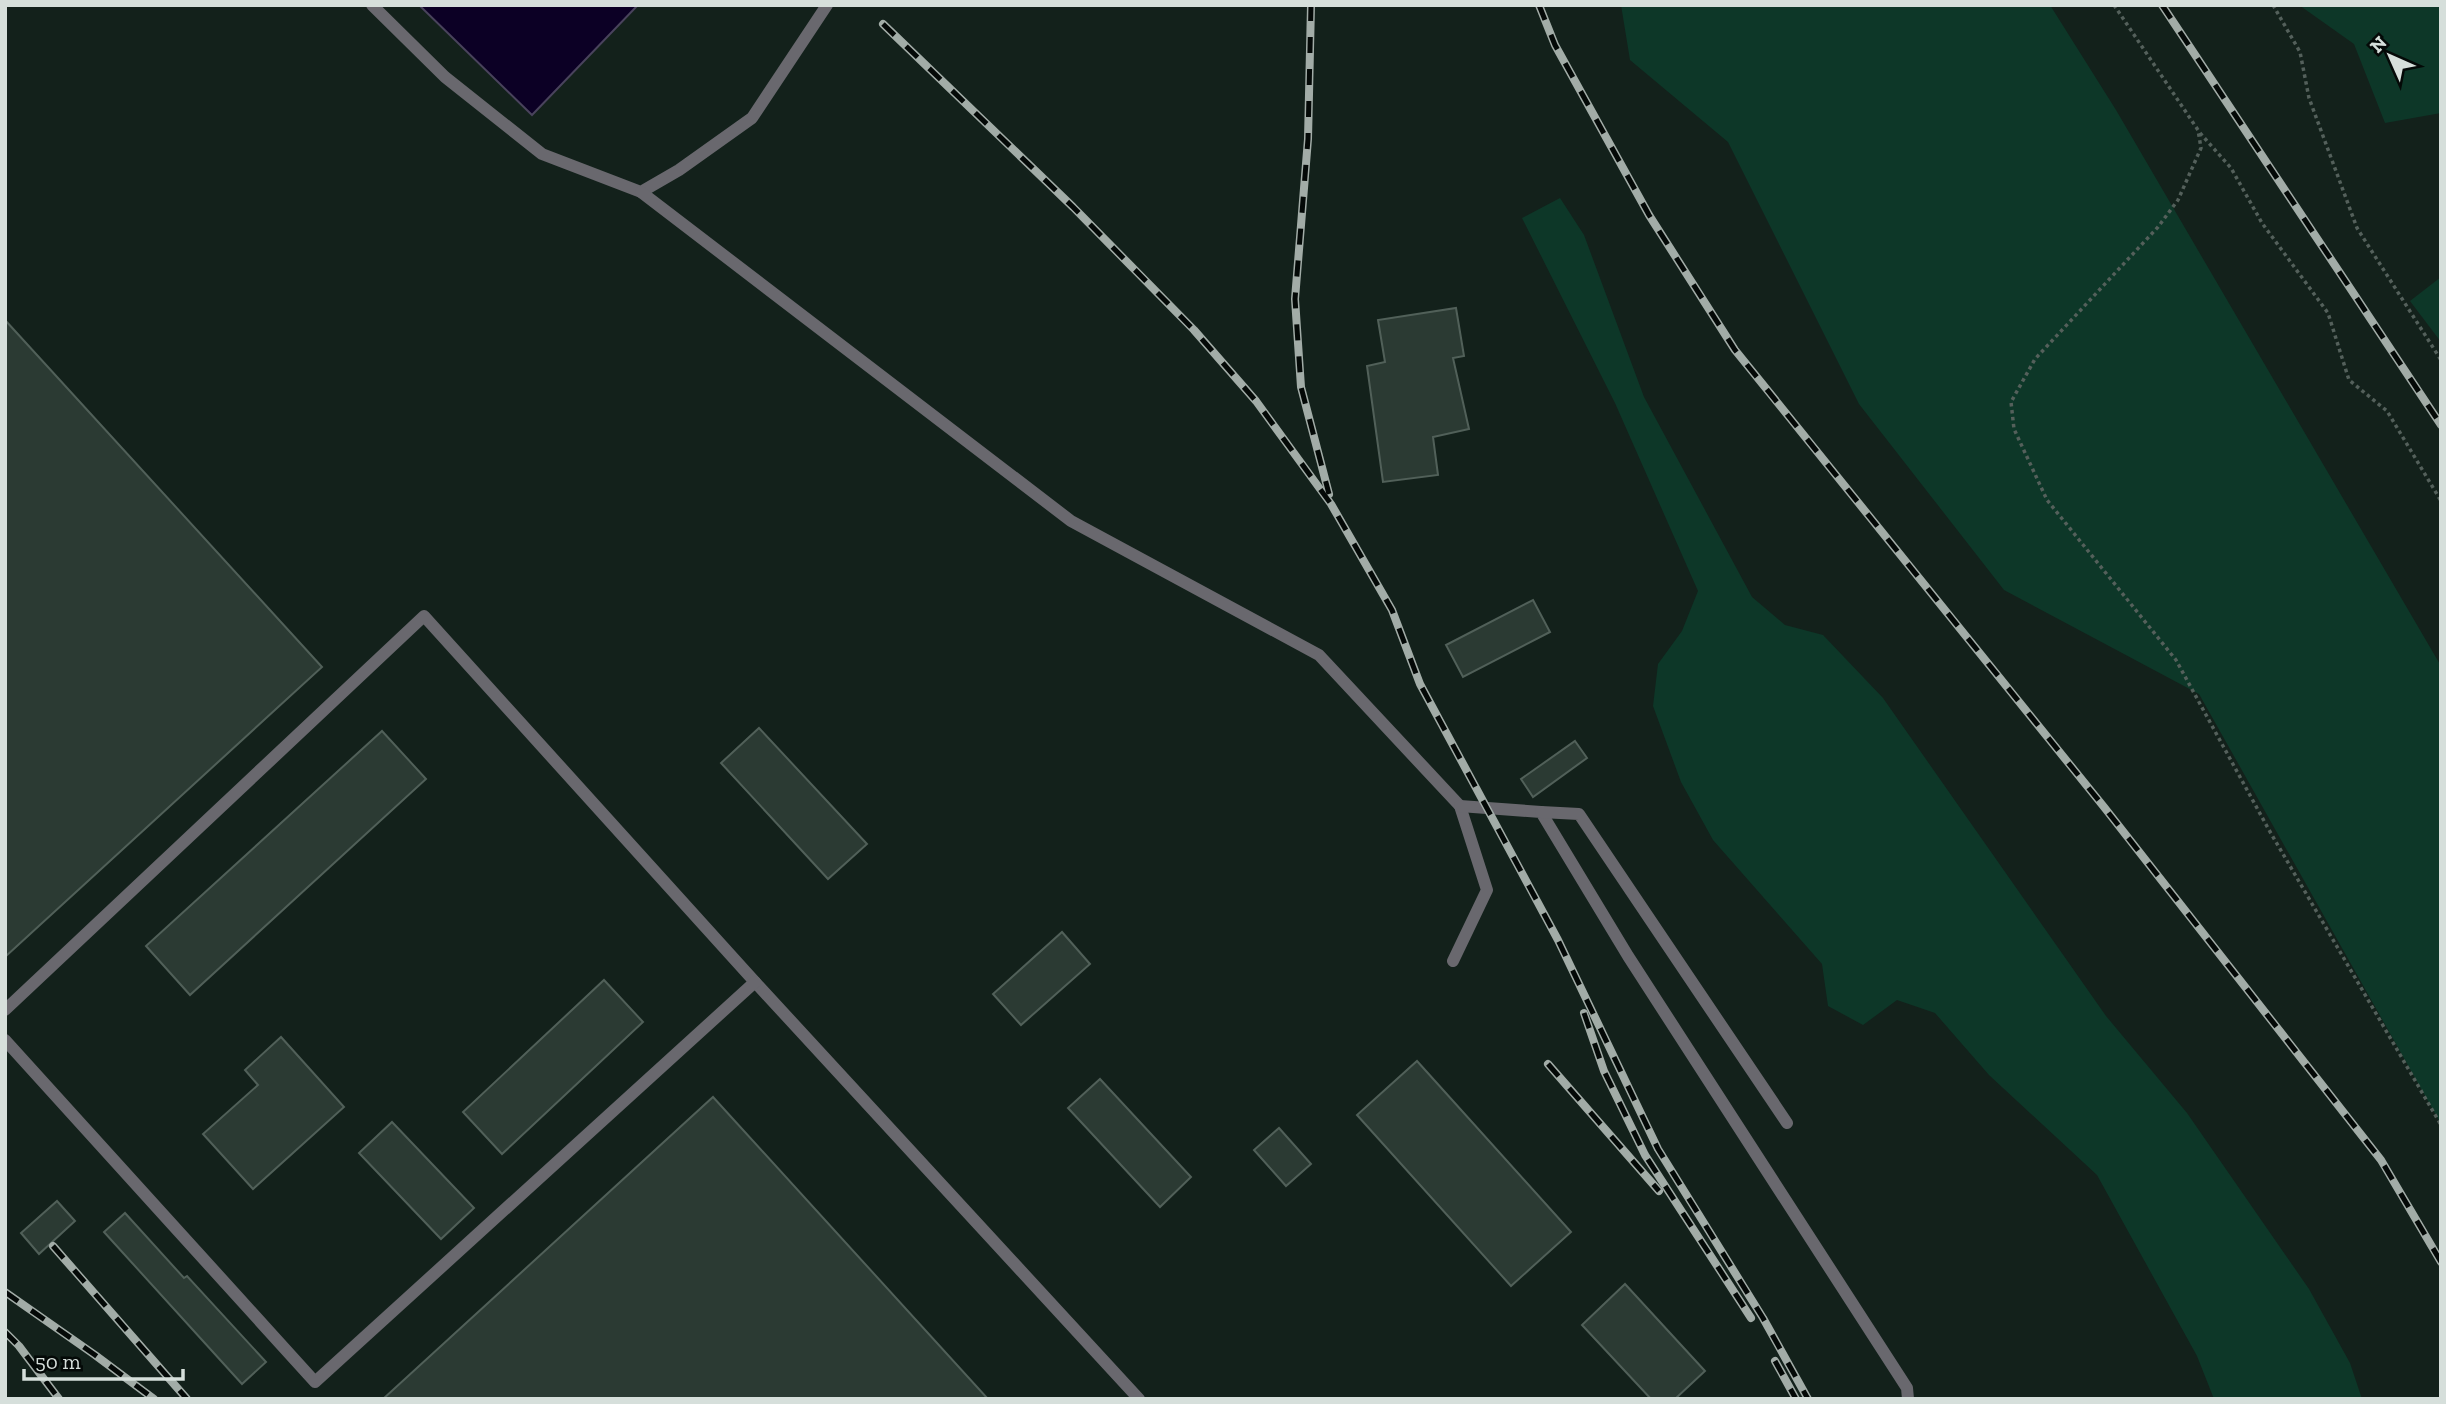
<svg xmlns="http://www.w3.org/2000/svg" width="2446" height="1404" font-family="'Zilla Slab',serif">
	<rect width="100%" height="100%" fill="#13211b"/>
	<g fill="#0d3728">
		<polygon points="1621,5 2050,5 2116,110 2441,666 2441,1124 2199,694 2004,590 1859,404 1728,142 1630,60"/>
		<polygon points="2299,5 2441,5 2441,113 2385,123 2354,44"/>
		<polygon points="1560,198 1584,235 1644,397 1752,597 1785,625 1823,635 1883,698 2106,1016 2187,1113 2309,1289 2350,1363 2362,1399 2214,1399 2197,1356 2097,1175 1989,1075 1935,1013 1897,1000 1863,1025 1828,1006 1822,964 1713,840 1681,782 1653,706 1658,664 1682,631 1698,591 1615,403 1522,218"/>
		<polygon points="2441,277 2441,342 2410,301"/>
	</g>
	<polygon fill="#0c0025" stroke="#49435c" stroke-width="2" points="419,5 638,5 532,115"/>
	<g fill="#2b3a33" stroke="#516059" stroke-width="2">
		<polygon points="1456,308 1464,356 1453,358 1469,429 1433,437 1438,475 1383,482 1367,366 1385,362 1378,320"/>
		<polygon points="5,320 322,667 5,957"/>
		<polygon points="1533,600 1550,632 1463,677 1446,645"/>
		<polygon points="759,728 867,844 828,879 721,763"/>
		<polygon points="382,731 426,779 190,995 146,946"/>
		<polygon points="1575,741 1587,758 1533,797 1521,779"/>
		<polygon points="1062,932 1090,964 1021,1025 993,994"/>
		<polygon points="604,980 643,1022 502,1154 463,1112"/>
		<polygon points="281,1037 344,1107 253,1189 203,1134 258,1085 245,1070"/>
		<polygon points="1417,1061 1571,1232 1511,1286 1357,1115"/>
		<polygon points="1100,1079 1191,1177 1160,1207 1068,1108"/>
		<polygon points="713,1097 988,1399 383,1399"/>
		<polygon points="392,1122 474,1208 441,1239 359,1153"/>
		<polygon points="1279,1128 1311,1164 1286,1186 1254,1150"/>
		<polygon points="57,1201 75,1221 39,1254 21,1233"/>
		<polygon points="125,1213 184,1278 187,1276 266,1362 242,1384 104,1232"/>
		<polygon points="1625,1284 1705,1371 1675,1399 1651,1399 1582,1325"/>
	</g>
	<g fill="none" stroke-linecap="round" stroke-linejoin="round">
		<g stroke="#54605b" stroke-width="3.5" stroke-dasharray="3.5 3.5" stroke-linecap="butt">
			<polyline points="2114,5 2198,130 2201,148 2178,200 2158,227 2035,359 2011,402 2014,429 2047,500 2176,660 2269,830 2441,1125"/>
			<polyline points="2273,5 2300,52 2309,98 2357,228 2441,360"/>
			<polyline points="2200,133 2231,168 2262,223 2328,313 2349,380 2387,411 2441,501"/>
		</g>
		<g stroke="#69686e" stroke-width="12">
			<polyline points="372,5 445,77 542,154 641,192 679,170 752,118 827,5"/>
			<polyline points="641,192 1071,521 1319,655 1460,806 1487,890 1453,961"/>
			<polyline points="1460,806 1541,812 1628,956 1907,1388 1908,1399"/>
			<polyline points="1541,812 1579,814 1787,1123"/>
			<polyline points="5,1010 424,616 755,982 1139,1399"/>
			<polyline points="5,1040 315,1382 755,982"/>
		</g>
		<defs>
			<g id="rail">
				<polyline points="1311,5 1308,139 1295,299 1301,387 1329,494"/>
				<polyline points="1539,5 1555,45 1649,215 1735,350 2104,807 2381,1160 2441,1262"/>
				<polyline points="2162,5 2441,425"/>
				<polyline points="883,24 1073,207 1194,330 1256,401 1331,504 1392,610 1420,684 1558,940 1658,1149 1763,1318 1808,1399"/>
				<polyline points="1584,1013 1604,1071 1645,1155 1751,1318"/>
				<polyline points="1548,1064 1659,1191"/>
				<polyline points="53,1246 187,1399"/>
				<polyline points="5,1292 95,1355 154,1399"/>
				<polyline points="5,1332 19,1346 59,1399"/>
				<polyline points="1775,1361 1796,1399"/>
			</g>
		</defs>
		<use href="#rail" stroke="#a2aca7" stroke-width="8"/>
		<use href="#rail" stroke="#040907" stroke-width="5" stroke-dasharray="16" stroke-linecap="butt"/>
	</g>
	<rect width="2446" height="1404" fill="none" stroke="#d6dfdb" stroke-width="14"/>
	<g transform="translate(2390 56) rotate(315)" stroke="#040907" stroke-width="5" paint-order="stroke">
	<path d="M0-5L12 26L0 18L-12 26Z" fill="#d6dfdb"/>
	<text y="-10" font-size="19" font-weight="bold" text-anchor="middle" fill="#d6dfdb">N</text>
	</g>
	<path d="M24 1369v10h159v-10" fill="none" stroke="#d6dfdb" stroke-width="3.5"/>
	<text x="35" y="1369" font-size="21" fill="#d6dfdb" stroke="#040907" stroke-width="5" paint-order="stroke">50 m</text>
</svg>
